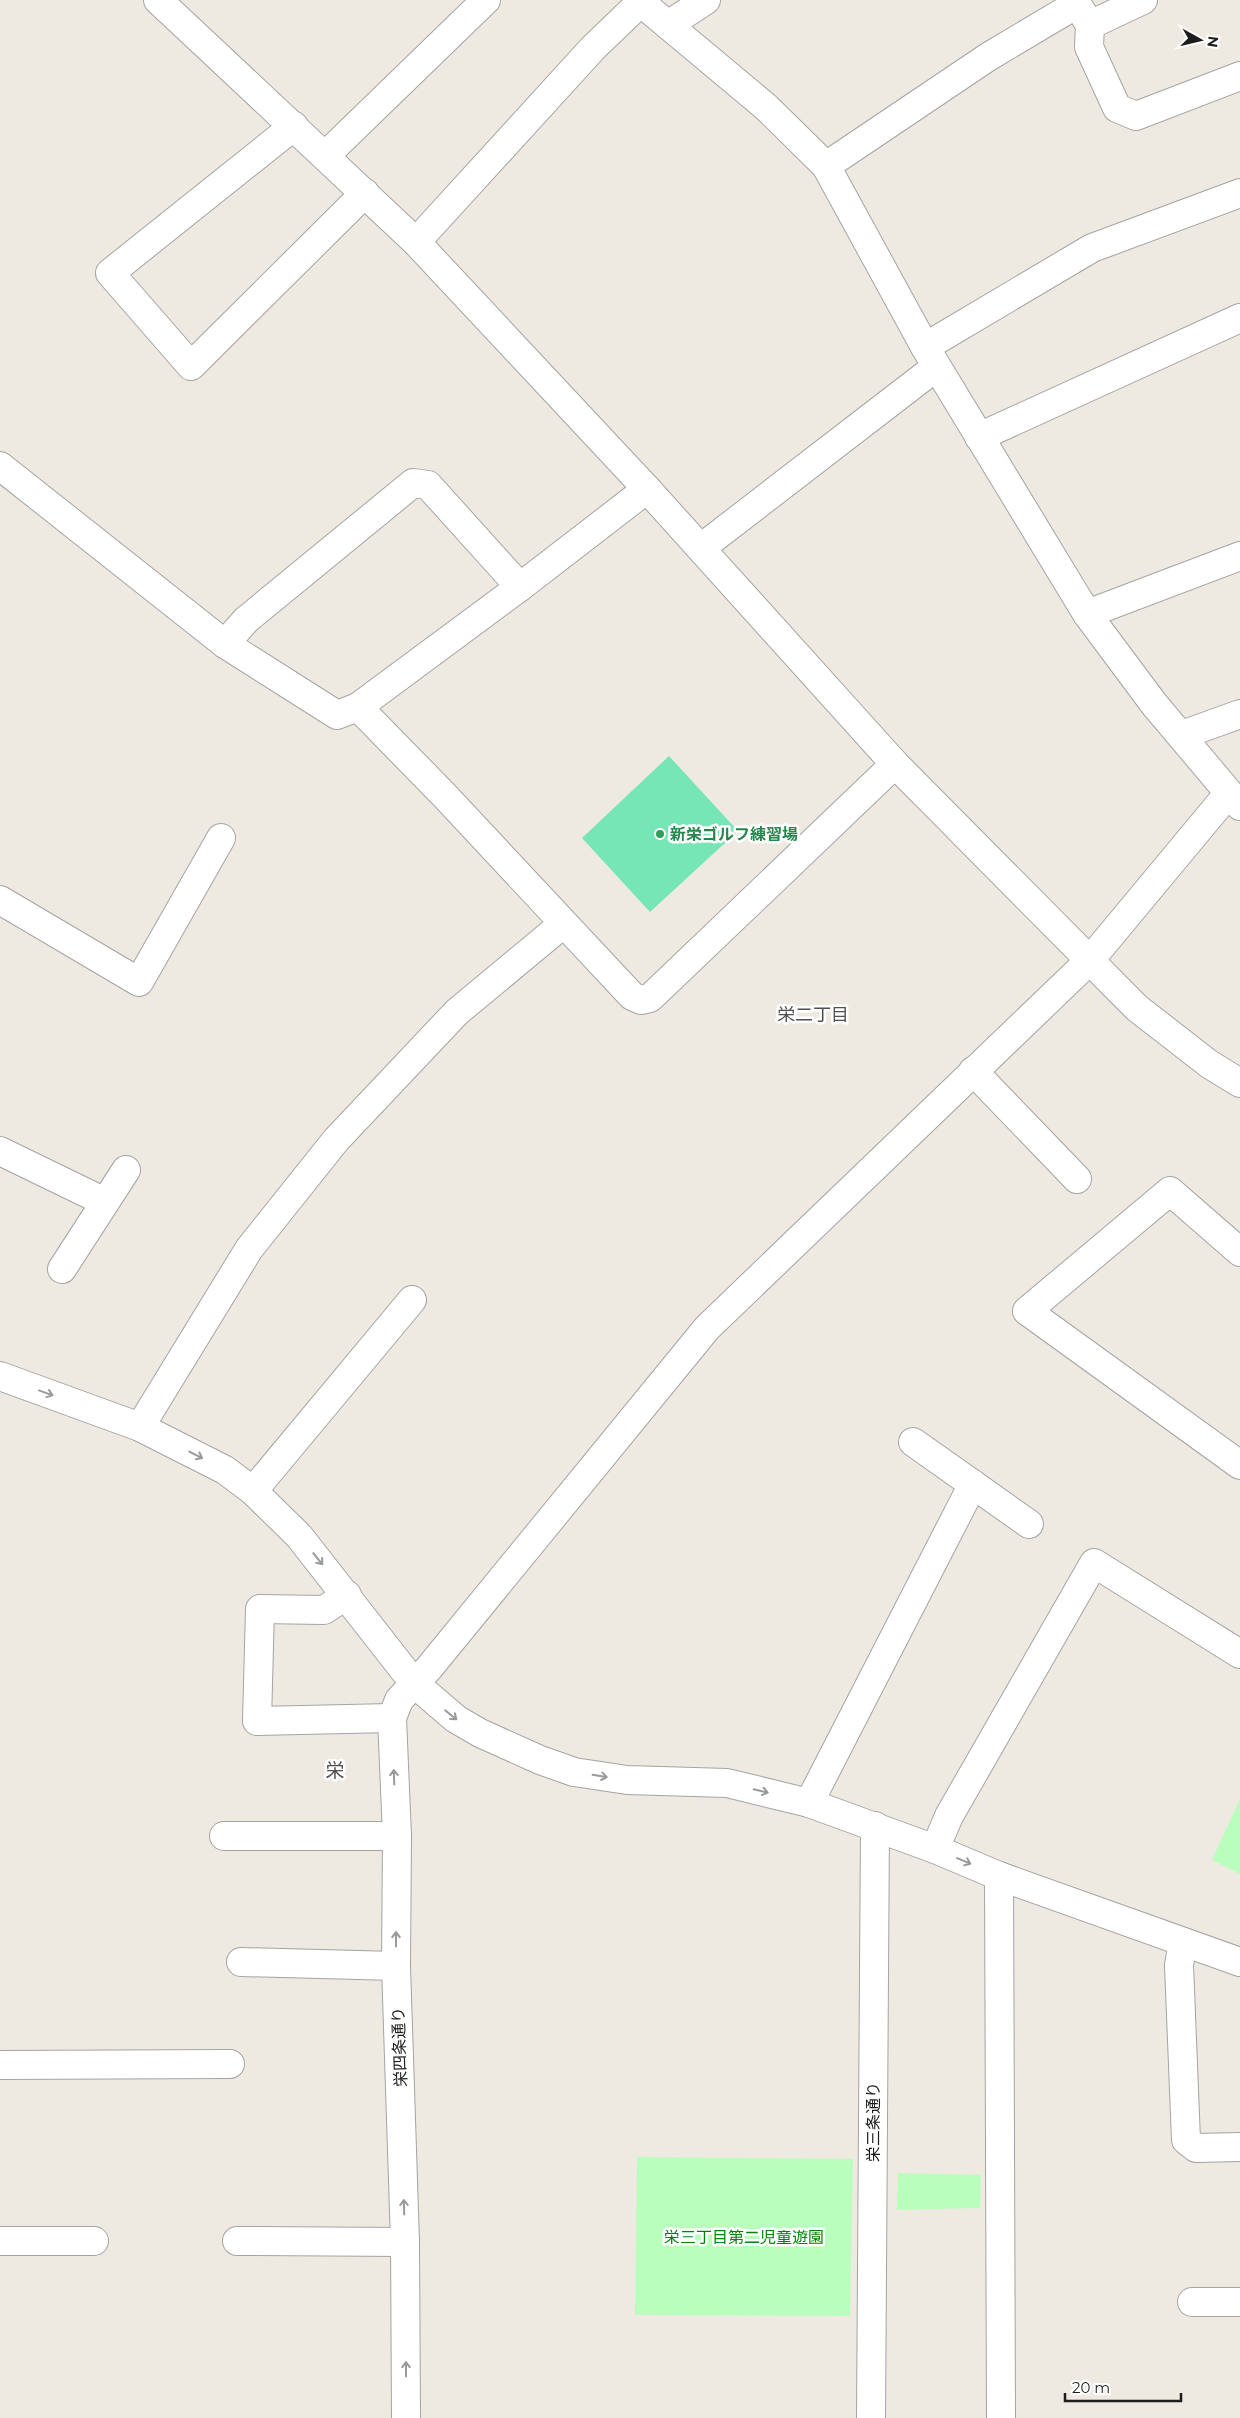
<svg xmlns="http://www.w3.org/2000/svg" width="1240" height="2418" font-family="Montserrat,'Noto Sans JP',sans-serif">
	<rect width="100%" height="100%" fill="#efeae1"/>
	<g fill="#b9febc">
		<polygon points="1240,1799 1240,1874 1212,1860"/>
		<polygon points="637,2157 853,2159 850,2316 635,2315"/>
		<polygon points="898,2173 981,2175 980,2208 897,2210"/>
	</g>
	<polygon fill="#77e6b7" points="669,756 738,831 650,912 582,838"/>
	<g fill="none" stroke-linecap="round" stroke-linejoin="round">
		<defs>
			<g id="minor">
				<polyline points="158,0 416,242 647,489 895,764 1137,1008 1209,1064 1240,1083"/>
				<polyline points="638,0 766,107 826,166 925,347 1087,614 1154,704 1240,806"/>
				<polyline points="668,25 706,0"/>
				<polyline points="1090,25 1089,47 1117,108 1136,116 1240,76"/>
				<polyline points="294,126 110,273 191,366 365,193"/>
				<polyline points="326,155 486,0"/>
				<polyline points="826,166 988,57 1077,4 1090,25 1143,0"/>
				<polyline points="416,242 593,48 641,2"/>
				<polyline points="925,347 1092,248 1240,193"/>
				<polyline points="979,437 1240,318"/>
				<polyline points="0,466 225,644 337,715 358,707 445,796 632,996 641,1000 650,998 895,764"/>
				<polyline points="701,548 927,374 938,369"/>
				<polyline points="1087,614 1240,556"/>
				<polyline points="225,644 246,620 413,483 428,485 520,587"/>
				<polyline points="358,707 520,587 647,489"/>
				<polyline points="1182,735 1240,714"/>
				<polyline points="0,900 139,982 221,838"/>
				<polyline points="973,1071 1077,1179"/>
				<polyline points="0,1151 105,1202"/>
				<polyline points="1240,1252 1170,1191 1027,1311 1240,1465"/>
				<polyline points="62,1269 126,1170"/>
				<polyline points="0,1376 140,1427 225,1470 253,1491 299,1536 414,1683 456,1719 480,1733 540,1760 574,1772 627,1780 727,1783 809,1803 935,1849 999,1876 1240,1962"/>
				<polyline points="140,1427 249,1249 336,1140 457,1012 563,924"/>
				<polyline points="913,1442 1029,1524"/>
				<polyline points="253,1491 412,1300"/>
				<polyline points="347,1595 324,1610 260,1609 257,1721 392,1718"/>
				<polyline points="809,1803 973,1484"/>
				<polyline points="224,1836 397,1836"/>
				<polyline points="935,1849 949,1816 1094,1563 1240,1654"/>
				<polyline points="999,1876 1001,2418"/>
				<polyline points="1183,1942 1179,1965 1186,2140 1196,2148 1240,2147"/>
				<polyline points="241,1962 396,1966"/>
				<polyline points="0,2065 230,2064"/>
				<polyline points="0,2241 94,2241"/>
				<polyline points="237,2241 405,2242"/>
				<polyline points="1192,2302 1240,2302"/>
				<polyline points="406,2418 405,2242 396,1966 397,1836 392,1718 399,1700 429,1668 707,1328 1090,960 1228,794"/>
				<polyline points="871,2418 875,1826"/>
			</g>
		</defs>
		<use href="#minor" stroke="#a4a4a4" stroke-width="30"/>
		<use href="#minor" stroke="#fff" stroke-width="28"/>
	</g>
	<defs><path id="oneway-shaft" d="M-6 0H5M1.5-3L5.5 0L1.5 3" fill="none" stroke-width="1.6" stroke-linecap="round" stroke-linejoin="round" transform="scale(1.25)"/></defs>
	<g stroke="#999">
		<use href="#oneway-shaft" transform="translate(46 1393) rotate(20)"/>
		<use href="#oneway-shaft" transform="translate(196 1455) rotate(27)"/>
		<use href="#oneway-shaft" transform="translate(318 1559) rotate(51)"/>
		<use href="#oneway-shaft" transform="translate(451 1715) rotate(39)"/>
		<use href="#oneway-shaft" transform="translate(600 1776) rotate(9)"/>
		<use href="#oneway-shaft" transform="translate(394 1777) rotate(-92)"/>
		<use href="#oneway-shaft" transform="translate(761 1791) rotate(13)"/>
		<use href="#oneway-shaft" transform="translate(964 1861) rotate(23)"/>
		<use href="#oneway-shaft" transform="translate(396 1939) rotate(-90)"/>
		<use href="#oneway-shaft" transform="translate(404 2207) rotate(-92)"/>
		<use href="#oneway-shaft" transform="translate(406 2369) rotate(-90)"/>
	</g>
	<circle fill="#2e9e5b" stroke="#fff" stroke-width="2" cx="660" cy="834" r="5"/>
	<g text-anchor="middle" stroke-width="5" stroke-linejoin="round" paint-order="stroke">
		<g font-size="16" font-weight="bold" fill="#27864d" stroke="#fff" text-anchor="start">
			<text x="670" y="840">新栄ゴルフ練習場</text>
		</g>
		<g font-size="16" fill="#1d1d1d" stroke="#fff">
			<text transform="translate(399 2047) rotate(-92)" y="6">栄四条通り</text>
			<text transform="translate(873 2122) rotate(-90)" y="6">栄三条通り</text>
		</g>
		<g font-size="16" fill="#018408" stroke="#fff">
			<text x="744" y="2243">栄三丁目第二児童遊園</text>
		</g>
		<g font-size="18" fill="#505050" stroke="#fff">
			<text x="813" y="1021">栄二丁目</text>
		</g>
		<g font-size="19" fill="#505050" stroke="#fff">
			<text x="335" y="1777">栄</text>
		</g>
	</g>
	<g transform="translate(1200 40) rotate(98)" stroke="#ffffff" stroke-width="4" paint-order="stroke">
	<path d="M0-4L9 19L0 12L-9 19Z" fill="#1d1d1d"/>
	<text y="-8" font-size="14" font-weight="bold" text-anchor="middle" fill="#1d1d1d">N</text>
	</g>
	<path d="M1065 2393v8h116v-8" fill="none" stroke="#1d1d1d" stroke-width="2.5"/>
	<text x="1072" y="2393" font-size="15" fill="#1d1d1d" stroke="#ffffff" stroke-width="4" paint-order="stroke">20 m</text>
</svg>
